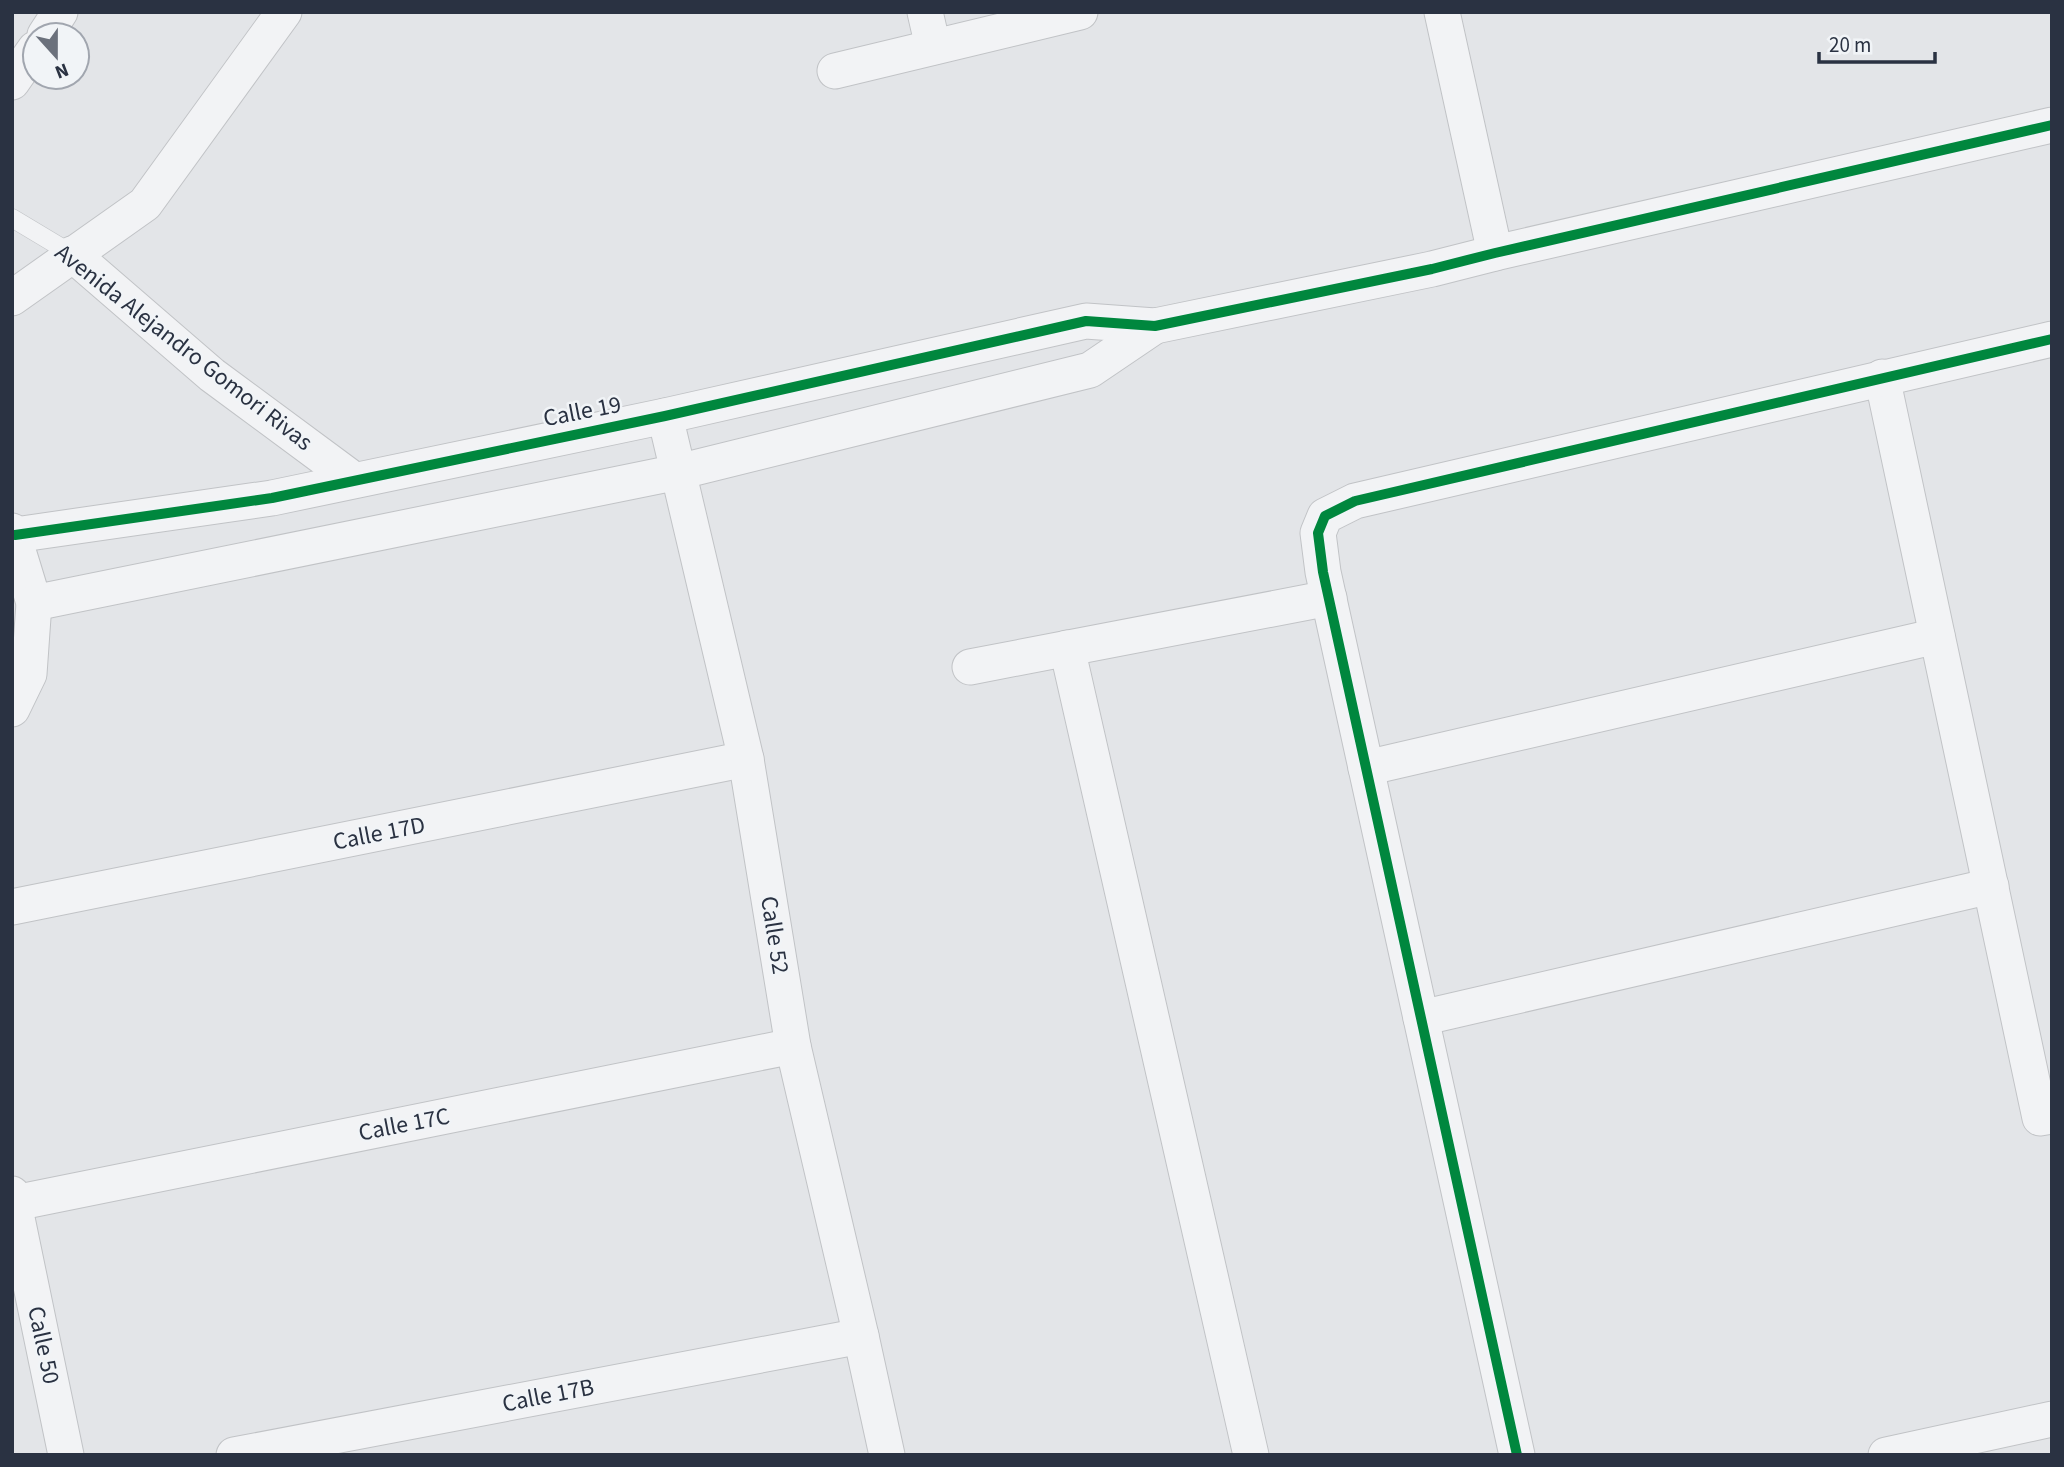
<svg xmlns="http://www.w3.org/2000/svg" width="2064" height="1467" font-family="'Source Sans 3',sans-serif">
	<rect width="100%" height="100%" fill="#e3e5e8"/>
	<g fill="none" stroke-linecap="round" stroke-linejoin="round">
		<defs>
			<polyline id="service" points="12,218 72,254"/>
			<g id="minor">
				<polyline points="925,12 933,47"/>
				<polyline points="1442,12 1495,253"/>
				<polyline points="45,35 60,12"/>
				<polyline points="835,71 1080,12"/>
				<polyline points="12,82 35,49"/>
				<polyline points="72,254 212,375 354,480"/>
				<polyline points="12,298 145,204 284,12"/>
				<polyline points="1882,377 2040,1118 2052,1116"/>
				<polyline points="665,416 746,759 793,1046 861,1336 887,1455"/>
				<polyline points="12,531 34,603 29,674 12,709"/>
				<polyline points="15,535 272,498 665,416 1086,321 1155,326 1432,269 1495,253 2052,125"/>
				<polyline points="34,603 678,472 1090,370 1155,326"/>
				<polyline points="1067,648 1251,1455"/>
				<polyline points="970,667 1329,598"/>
				<polyline points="1366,768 1937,636"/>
				<polyline points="12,907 746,759"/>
				<polyline points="1421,1018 1991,886"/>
				<polyline points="12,1194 66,1455"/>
				<polyline points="15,1203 793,1046"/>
				<polyline points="234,1455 861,1336"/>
				<polyline points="1517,1455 1323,572 1318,533 1325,516 1355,501 2052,339"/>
				<polyline points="1886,1455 2052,1419"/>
			</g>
		</defs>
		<use href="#service" stroke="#c1c3c6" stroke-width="19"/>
		<use href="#minor" stroke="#c1c3c6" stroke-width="37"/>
		<use href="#service" stroke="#f2f3f5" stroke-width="18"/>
		<use href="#minor" stroke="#f2f3f5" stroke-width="35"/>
		<defs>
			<g id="cycleway">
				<polyline points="15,535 272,498 665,416 1086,321 1155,326 1432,269 1495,253 2052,125"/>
				<polyline points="1517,1455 1323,572 1318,533 1325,516 1355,501 2052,339"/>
			</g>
		</defs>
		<use href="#cycleway" stroke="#f1f4f7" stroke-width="15"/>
		<use href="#cycleway" stroke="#00873e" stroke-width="10"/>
	</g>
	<g text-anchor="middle" stroke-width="5" stroke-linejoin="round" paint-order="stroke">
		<g font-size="24" fill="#2a3242" stroke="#f1f4f7">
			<text transform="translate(184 347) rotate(38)" y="8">Avenida Alejandro Gomori Rivas</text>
			<text transform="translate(582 411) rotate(-11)" y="8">Calle 19</text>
			<text transform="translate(379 833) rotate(-11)" y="8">Calle 17D</text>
			<text transform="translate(775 935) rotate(81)" y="8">Calle 52</text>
			<text transform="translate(404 1124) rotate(-11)" y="8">Calle 17C</text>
			<text transform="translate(44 1345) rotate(78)" y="8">Calle 50</text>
			<text transform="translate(548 1395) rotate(-11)" y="8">Calle 17B</text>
		</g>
	</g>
	<rect width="2064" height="1467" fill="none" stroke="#2a3242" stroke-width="28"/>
	<g transform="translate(56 56) rotate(159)"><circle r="33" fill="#f1f4f7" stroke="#a1a6af" stroke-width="2"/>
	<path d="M0-5L12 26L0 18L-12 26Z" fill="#6b717c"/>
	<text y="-10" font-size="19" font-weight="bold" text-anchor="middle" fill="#2a3242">N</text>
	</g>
	<path d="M1819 52v10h116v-10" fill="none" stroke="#2a3242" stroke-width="3.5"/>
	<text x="1829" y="52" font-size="21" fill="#2a3242" stroke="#f1f4f7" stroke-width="5" paint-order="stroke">20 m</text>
</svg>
